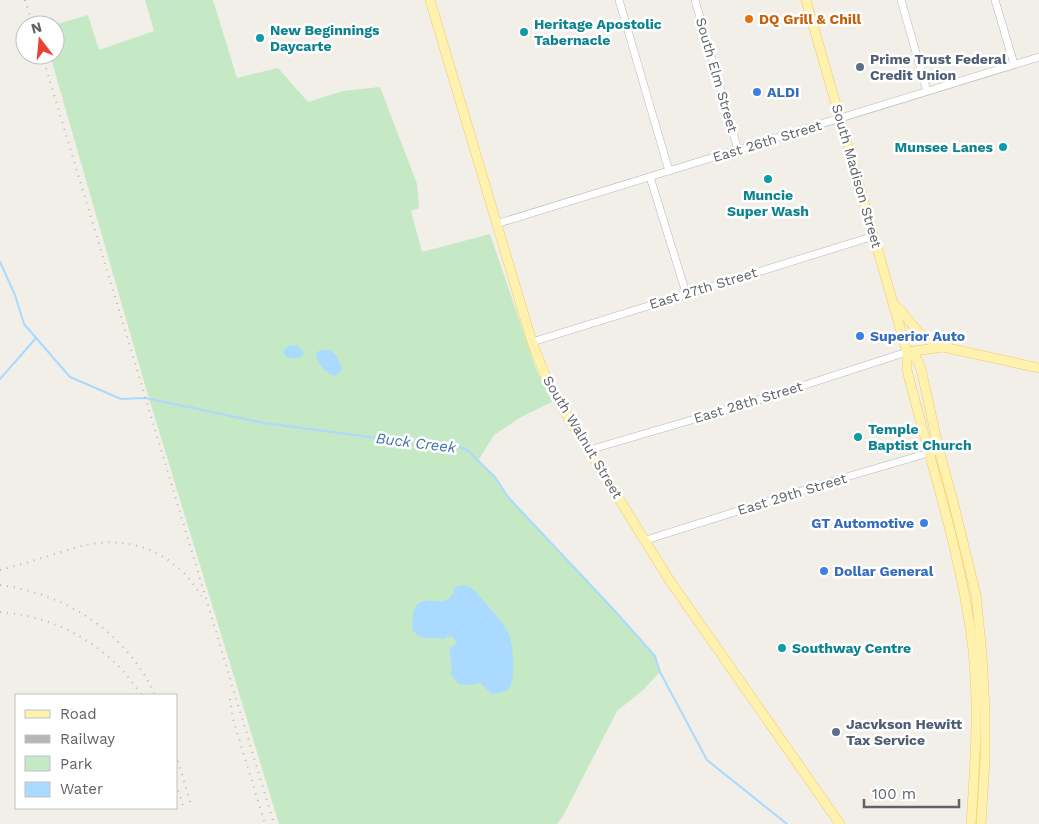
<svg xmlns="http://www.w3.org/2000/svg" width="1039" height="824" font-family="'Work Sans',sans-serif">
	<rect width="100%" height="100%" fill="#f1efe8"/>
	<polygon fill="#c5e8c5" points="145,0 213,0 237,78 278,68 308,102 343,91 380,87 417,184 419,208 411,211 422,252 490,234 536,369 552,402 521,417 494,435 478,461 495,477 508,497 612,607 655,656 660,672 643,690 617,711 563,816 557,824 279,824 145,385 50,55 55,55 55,25 54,25 88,15 99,50 154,31"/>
	<g fill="#aadaff">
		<polygon points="297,345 304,353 299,358 288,358 284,354 284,350 289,346"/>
		<path d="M320,350H330L337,357L342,368L339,374L334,376C325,372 317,364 316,354Z"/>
		<path d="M462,585L470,587L475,591C484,602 504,622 509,634C513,645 517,682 507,690C503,693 497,693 492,694L480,683L469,685L458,684L450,673L452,668L449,649L455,645L456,641L453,637L449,636L443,639C437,636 431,639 424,638C420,637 413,633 412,628C412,625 413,620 413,617C415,589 439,608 450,598C452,595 454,590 455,587Z"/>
	</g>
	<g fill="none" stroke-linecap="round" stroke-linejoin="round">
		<g stroke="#aadaff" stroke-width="2">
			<polyline points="0,262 15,295 24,324 70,377 121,399 145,398 264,423 400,441 451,444 467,450 495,477 508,497 615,611 655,656 660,672 707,760 787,824"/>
			<polyline points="0,379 36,338"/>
		</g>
		<defs>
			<g id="minor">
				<polyline points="619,0 669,171"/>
				<polyline points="695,0 738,150"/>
				<polyline points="901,0 927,91"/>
				<polyline points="995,0 1014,64"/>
				<polyline points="650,177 686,293"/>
				<polyline points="496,224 1039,57"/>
				<polyline points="532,342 874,236"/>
				<polyline points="589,450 746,404 907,352"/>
				<polyline points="646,540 836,480 939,450"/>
			</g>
			<g id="major">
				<polyline points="430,0 532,342 545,375 563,409 670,581 840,824"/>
				<path d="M806,0L907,352V370C930,463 962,554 973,650C979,708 975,766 971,824"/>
				<path d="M893,304C906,313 912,328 925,338C930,341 937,343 943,347"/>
				<polyline points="907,352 917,359 921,369 939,450 954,505 976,595 982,655 985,711 985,760 981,824"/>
				<polyline points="907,352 943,347 1039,368"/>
			</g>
		</defs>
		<use href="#minor" stroke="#b5b8bc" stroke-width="8"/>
		<use href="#major" stroke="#f2c960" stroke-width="10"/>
		<use href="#minor" stroke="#fff" stroke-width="7"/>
		<use href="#major" stroke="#fff2af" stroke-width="9"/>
		<g stroke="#b6b7b8" stroke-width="2" stroke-dasharray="1 6" stroke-linecap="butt">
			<polyline points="25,0 33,25"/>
			<polyline points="42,55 274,824"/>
			<path d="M0,570C19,565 39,559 58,553C72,549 85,544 99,543C141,538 181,560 201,596"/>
			<path d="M0,585C67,594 127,633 155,695"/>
			<path d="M0,612C57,616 111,647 141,695"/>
			<polyline points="230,699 233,719 265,824"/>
			<polyline points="176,754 191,805"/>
			<polyline points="176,784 184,808"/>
		</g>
	</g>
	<circle fill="#e8710a" stroke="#fff" stroke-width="2" cx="749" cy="19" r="5"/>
	<g fill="#0f9aa8" stroke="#fff" stroke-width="2">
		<circle cx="524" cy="32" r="5"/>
		<circle cx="260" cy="38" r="5"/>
		<circle cx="1003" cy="147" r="5"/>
		<circle cx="768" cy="179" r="5"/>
		<circle cx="858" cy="437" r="5"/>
		<circle cx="782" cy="648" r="5"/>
	</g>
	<g fill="#5c6f8a" stroke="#fff" stroke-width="2">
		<circle cx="860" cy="67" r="5"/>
		<circle cx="836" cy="732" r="5"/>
	</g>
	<g fill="#3f7fe0" stroke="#fff" stroke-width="2">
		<circle cx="757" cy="92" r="5"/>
		<circle cx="860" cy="336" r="5"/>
		<circle cx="924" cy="523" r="5"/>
		<circle cx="824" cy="571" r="5"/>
	</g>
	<g text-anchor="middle" stroke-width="5" stroke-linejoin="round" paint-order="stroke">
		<g font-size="14" font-weight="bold" fill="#c56008" stroke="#fff" text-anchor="start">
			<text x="759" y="24">DQ Grill &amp; Chill</text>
		</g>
		<g font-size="14" font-weight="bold" fill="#0d838f" stroke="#fff" text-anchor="start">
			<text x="534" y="29">Heritage Apostolic<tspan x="534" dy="16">Tabernacle</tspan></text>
			<text x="270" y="35">New Beginnings<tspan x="270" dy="16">Daycarte</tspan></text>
			<text x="993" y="152" text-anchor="end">Munsee Lanes</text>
			<text x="768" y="200" text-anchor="middle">Muncie<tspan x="768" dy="16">Super Wash</tspan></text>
			<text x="868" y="434">Temple<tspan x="868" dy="16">Baptist Church</tspan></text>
			<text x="792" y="653">Southway Centre</text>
		</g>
		<g font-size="14" font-weight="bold" fill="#4e5e75" stroke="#fff" text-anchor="start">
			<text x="870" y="64">Prime Trust Federal<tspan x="870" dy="16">Credit Union</tspan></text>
			<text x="846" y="729">Jacvkson Hewitt<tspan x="846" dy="16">Tax Service</tspan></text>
		</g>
		<g font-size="14" fill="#5f6368" stroke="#fff">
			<text transform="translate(717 75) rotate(74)" y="5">South Elm Street</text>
			<text transform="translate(767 141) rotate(-17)" y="5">East 26th Street</text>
			<text transform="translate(857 176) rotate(74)" y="5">South Madison Street</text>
			<text transform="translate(703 288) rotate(-17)" y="5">East 27th Street</text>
			<text transform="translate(748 402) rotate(-17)" y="5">East 28th Street</text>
			<text transform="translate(583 437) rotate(59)" y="5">South Walnut Street</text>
			<text transform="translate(792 494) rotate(-17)" y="5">East 29th Street</text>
		</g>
		<g font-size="14" font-weight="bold" fill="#366cbe" stroke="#fff" text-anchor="start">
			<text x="767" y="97">ALDI</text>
			<text x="870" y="341">Superior Auto</text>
			<text x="914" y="528" text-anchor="end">GT Automotive</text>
			<text x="834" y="576">Dollar General</text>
		</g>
		<g font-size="15" font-style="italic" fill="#4174aa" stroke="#fff">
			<text transform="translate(416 443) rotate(7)" y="5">Buck Creek</text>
		</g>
	</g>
	<rect x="15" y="694" width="162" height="115" fill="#ffffff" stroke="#bfc1c3"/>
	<rect x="25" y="710" width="25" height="8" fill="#fff2af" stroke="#bfc1c3"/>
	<text x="60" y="719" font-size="15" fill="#5f6368">Road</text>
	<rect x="25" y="735" width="25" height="8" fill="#b6b7b8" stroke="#bfc1c3"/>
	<text x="60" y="744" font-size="15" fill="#5f6368">Railway</text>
	<rect x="25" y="756" width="25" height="15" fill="#c5e8c5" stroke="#bfc1c3"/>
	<text x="60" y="769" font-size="15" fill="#5f6368">Park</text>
	<rect x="25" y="782" width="25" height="15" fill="#aadaff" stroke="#bfc1c3"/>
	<text x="60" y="794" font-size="15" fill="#5f6368">Water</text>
	<g transform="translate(40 40) rotate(344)"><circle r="24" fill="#ffffff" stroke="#bfc1c3"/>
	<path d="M0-4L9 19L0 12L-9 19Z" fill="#ea4335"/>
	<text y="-8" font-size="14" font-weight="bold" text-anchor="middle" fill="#5f6368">N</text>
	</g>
	<path d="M864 799v8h95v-8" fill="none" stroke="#5f6368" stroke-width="2.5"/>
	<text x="872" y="799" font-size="15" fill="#5f6368" stroke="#ffffff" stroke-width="4" paint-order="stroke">100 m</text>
</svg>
